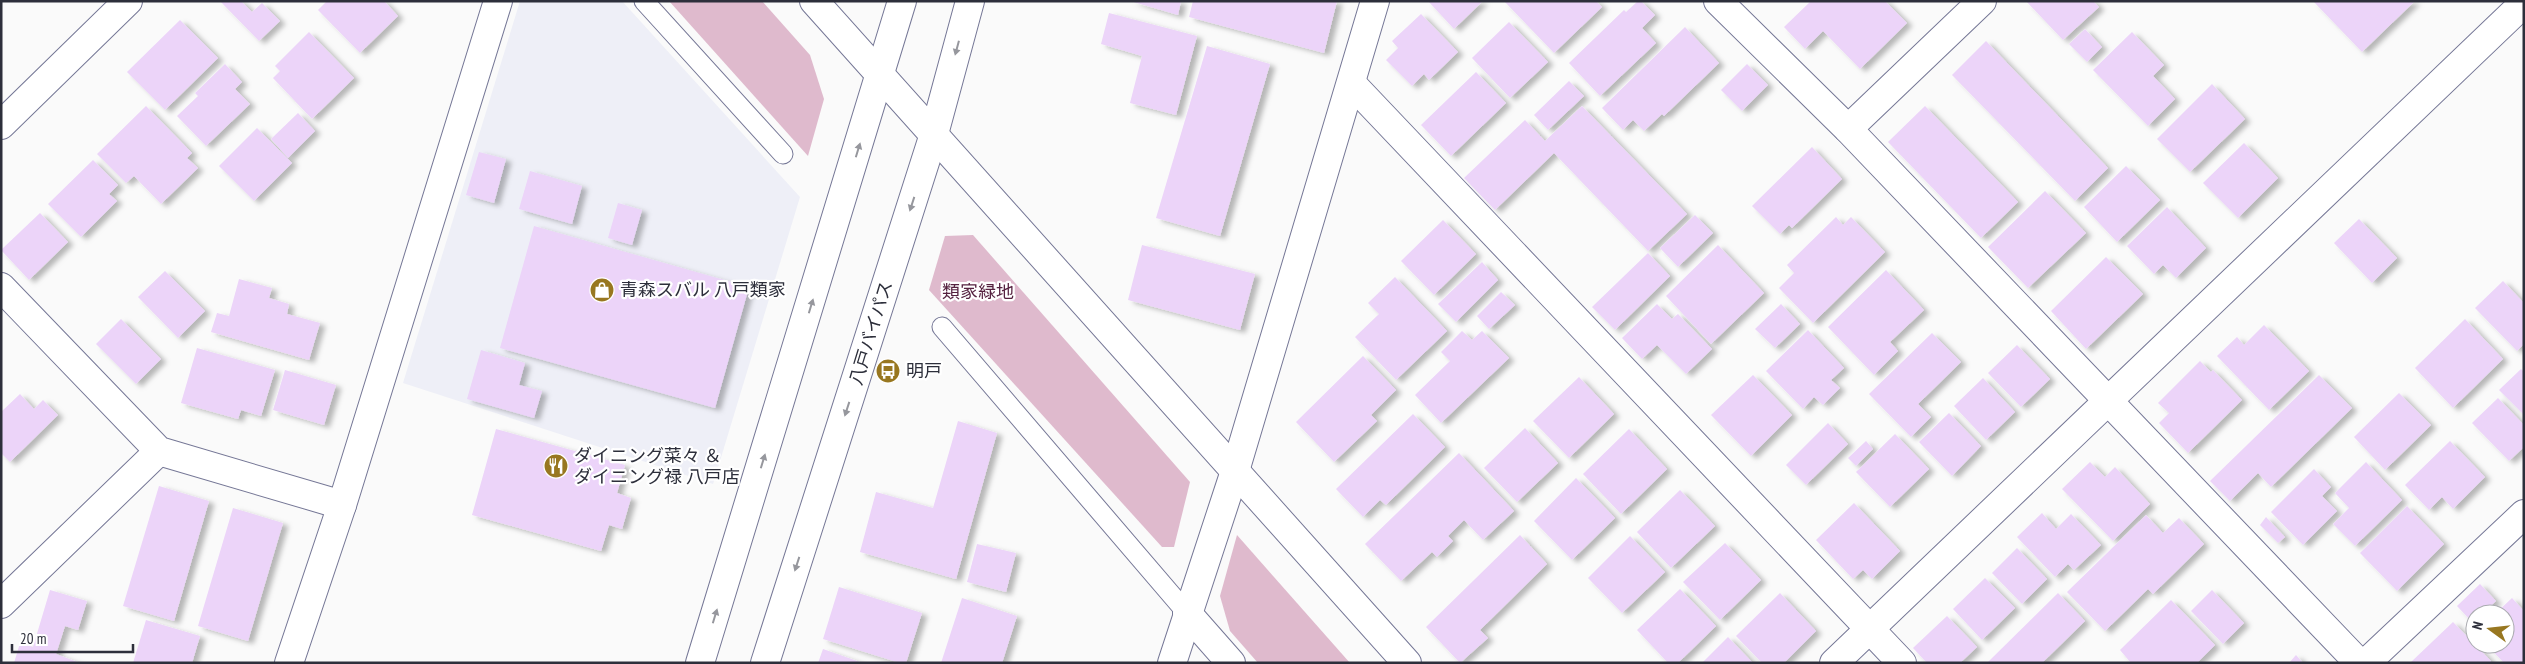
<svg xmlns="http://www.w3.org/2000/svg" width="2525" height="664" font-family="'PT Sans Narrow','Noto Sans JP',sans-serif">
	<defs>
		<filter id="shadow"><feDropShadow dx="5.5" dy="3" stdDeviation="2.5" flood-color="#0004"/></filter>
	</defs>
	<rect width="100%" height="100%" fill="#fafafa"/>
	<polygon fill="#eeeff7" points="520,1 622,1 800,197 713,484 403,383"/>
	<g fill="#dfbacd">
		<polygon points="669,1 762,1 810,55 824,99 808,156"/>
		<polygon points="973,235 1190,482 1174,547 1162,547 929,290 945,236"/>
		<polygon points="1237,535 1350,663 1258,663 1230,631 1220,596"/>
	</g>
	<g fill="#ecd4f9" filter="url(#shadow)">
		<polygon points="220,1 241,1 252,12 262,3 280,21 259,41"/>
		<polygon points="327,1 384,1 398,16 360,53 318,10"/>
		<polygon points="1130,1 1181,1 1178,15"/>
		<polygon points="1193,1 1337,1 1324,53 1189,17"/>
		<polygon points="1428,1 1483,1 1454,29"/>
		<polygon points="1504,1 1596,1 1602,7 1554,53"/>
		<polygon points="1638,1 1641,1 1655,15 1642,28 1656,43 1600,96 1569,63 1624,10 1626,12"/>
		<polygon points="1811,1 1885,1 1907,23 1860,69 1823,31 1805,49 1784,27"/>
		<polygon points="2026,1 2093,1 2099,7 2063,40"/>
		<polygon points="2313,1 2415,1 2362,52"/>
		<polygon points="1109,13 1197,36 1176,115 1130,103 1142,56 1101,44"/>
		<polygon points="1421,14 1458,52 1429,80 1424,74 1412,86 1386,60 1398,48 1392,41"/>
		<polygon points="180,20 218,58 165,110 127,72"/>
		<polygon points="1509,22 1548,62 1510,98 1472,58"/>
		<polygon points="1685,27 1719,63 1664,116 1662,114 1644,131 1633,120 1623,130 1602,108"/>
		<polygon points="2085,29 2102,47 2087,62 2069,44"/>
		<polygon points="309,32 354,78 312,119 273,78 280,71 275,66"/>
		<polygon points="2132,32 2164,65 2153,76 2175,99 2148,126 2093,70"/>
		<polygon points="1986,41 2108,168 2075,201 1952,75"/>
		<polygon points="1207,46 1270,64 1220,236 1156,218"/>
		<polygon points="225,64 242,82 235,89 250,104 206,146 177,116 198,96 195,93"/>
		<polygon points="1747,64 1768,85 1742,111 1721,90"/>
		<polygon points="1476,72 1506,103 1451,156 1421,125"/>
		<polygon points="1569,81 1584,96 1548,130 1534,115"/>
		<polygon points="2212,84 2245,119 2190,172 2157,139"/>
		<polygon points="146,106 192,153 187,158 198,168 161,204 134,176 126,183 97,154"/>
		<polygon points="1582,106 1687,214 1648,251 1554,153 1495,210 1464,178 1525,120 1545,141"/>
		<polygon points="1925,106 2018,202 1981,238 1888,142"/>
		<polygon points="298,113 315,131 288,158 271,139"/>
		<polygon points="257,128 292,163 254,201 219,166"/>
		<polygon points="2244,143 2278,178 2238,218 2203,183"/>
		<polygon points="1812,147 1842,179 1792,228 1789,225 1780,234 1752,206"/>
		<polygon points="479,152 506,159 494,203 466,195"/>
		<polygon points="93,160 118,185 109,194 117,201 81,237 48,204"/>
		<polygon points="2126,166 2160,200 2117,242 2084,207"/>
		<polygon points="530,171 582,186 572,224 519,209"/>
		<polygon points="2045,191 2086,233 2028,288 1988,247"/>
		<polygon points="618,203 642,210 632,245 608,238"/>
		<polygon points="2167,207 2206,248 2176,278 2163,265 2154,274 2127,246"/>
		<polygon points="40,213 68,242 29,280 1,250"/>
		<polygon points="1695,215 1713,233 1678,267 1660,248"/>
		<polygon points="1836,217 1843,225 1851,217 1885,252 1813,323 1779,288 1794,273 1787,265"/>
		<polygon points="2359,219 2397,258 2372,283 2334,243"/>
		<polygon points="1443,220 1476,254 1434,295 1401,261"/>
		<polygon points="534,226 749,287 715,408 500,348"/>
		<polygon points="1142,245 1255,274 1240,330 1128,300"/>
		<polygon points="1718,245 1764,293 1711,344 1666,296"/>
		<polygon points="1648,253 1670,276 1615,330 1592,307"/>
		<polygon points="2106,257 2143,294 2086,349 2051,311"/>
		<polygon points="1482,262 1498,280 1456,322 1438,304"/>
		<polygon points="1886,270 1924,310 1890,342 1898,351 1874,375 1828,327"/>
		<polygon points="165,271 205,311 178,338 138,297"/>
		<polygon points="1395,277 1447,331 1396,380 1355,337 1379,314 1368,303"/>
		<polygon points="239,279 272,288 269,298 289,304 287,314 320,323 309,360 211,332 217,313 229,316"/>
		<polygon points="2503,281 2524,303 2524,344 2517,351 2475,308"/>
		<polygon points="1501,292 1515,305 1489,329 1477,316"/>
		<polygon points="1657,304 1672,319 1678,314 1712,349 1686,374 1657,345 1642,359 1622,338"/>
		<polygon points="1781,304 1800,324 1775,348 1755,329"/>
		<polygon points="121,319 161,359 136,384 96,344"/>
		<polygon points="2465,319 2503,359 2453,408 2415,368"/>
		<polygon points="2264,325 2309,371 2269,410 2217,356 2237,337 2244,345"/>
		<polygon points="1808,330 1844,368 1831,380 1840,388 1823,405 1814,397 1803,409 1766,371"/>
		<polygon points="1462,331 1472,340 1482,331 1509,358 1441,423 1415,395 1450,361 1441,352"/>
		<polygon points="1932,333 1961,362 1918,404 1931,417 1911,437 1869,394"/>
		<polygon points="2017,345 2050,379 2021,407 1988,373"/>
		<polygon points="197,348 275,370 261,416 241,410 238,419 181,403"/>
		<polygon points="481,350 525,363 519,385 542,391 534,418 467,399"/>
		<polygon points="1363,356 1396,390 1371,415 1377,421 1334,462 1296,422"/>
		<polygon points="2200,361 2211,372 2213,370 2242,400 2188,453 2159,423 2169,413 2158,403"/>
		<polygon points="2521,369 2524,372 2524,415 2499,390"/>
		<polygon points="285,370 336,385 324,425 273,410"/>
		<polygon points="1753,375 1792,415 1751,456 1711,415"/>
		<polygon points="2319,375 2352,408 2271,487 2258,473 2230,501 2210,481"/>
		<polygon points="1579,377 1614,414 1569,458 1533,421"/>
		<polygon points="1983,378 2015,412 1986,440 1954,406"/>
		<polygon points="2399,393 2431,425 2385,470 2354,437"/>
		<polygon points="20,394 34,409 43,400 58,415 10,462 1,453 1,412"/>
		<polygon points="2498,398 2524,425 2524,447 2509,461 2472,423"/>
		<polygon points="1949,413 1981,446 1952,476 1919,442"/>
		<polygon points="1413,414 1445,447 1386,505 1380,500 1363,517 1336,489"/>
		<polygon points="958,421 997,433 956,579 860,552 876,492 933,508"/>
		<polygon points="1828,423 1848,444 1806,485 1786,465"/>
		<polygon points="1525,428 1558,463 1517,502 1484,468"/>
		<polygon points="496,429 625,465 617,493 631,498 622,529 609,525 601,551 472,515"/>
		<polygon points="1629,429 1667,469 1621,514 1583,474"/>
		<polygon points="1895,434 1929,469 1890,507 1856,472"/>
		<polygon points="1866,441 1873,449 1856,466 1848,458"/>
		<polygon points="2450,441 2485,477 2453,509 2442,497 2429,510 2405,485"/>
		<polygon points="1459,453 1514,511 1483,540 1464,520 1448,536 1453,541 1437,557 1432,552 1401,581 1365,544"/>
		<polygon points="2090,462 2105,477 2115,467 2150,504 2113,541 2062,489"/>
		<polygon points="2366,462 2402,500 2355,546 2333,524 2349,508 2335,493"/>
		<polygon points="2314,469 2331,487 2322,496 2337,511 2303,545 2271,512"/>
		<polygon points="1576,478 1615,518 1572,560 1534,521"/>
		<polygon points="159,486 209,501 174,621 123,606"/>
		<polygon points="1680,490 1715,526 1671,568 1637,532"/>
		<polygon points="1854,503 1900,551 1872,579 1863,570 1853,579 1816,540"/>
		<polygon points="2407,506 2444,544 2397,591 2360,553"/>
		<polygon points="233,508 283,523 248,641 198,626"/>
		<polygon points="2042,513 2056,529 2071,514 2101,545 2074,570 2068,564 2055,577 2017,537"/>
		<polygon points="2146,515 2163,533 2179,518 2204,544 2153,594 2148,589 2105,631 2067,592"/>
		<polygon points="2266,517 2285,537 2278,543 2260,525"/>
		<polygon points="1520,535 1547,564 1480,630 1488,638 1460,663 1426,627"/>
		<polygon points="1630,536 1665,572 1622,613 1588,578"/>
		<polygon points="1725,543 1761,580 1720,620 1683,582"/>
		<polygon points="977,544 1016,553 1006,592 967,582"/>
		<polygon points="2017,548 2047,579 2022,604 1992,573"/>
		<polygon points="1985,578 2015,608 1982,640 1953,609"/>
		<polygon points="2480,584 2496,601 2482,614 2475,614 2473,623 2457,606"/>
		<polygon points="839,587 922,613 906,663 900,663 823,639"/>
		<polygon points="1680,589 1716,626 1678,663 1668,663 1637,630"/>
		<polygon points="50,590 87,601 78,630 65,626 56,654 80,663 14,663 20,643 33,647"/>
		<polygon points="2212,590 2244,623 2223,644 2191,611"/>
		<polygon points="1780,593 1816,631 1784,663 1762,663 1736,636"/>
		<polygon points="2058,593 2085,621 2042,663 1987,663"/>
		<polygon points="962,598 1017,616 1002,663 941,663"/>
		<polygon points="2512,598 2524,611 2524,663 2504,663 2486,644 2505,644 2505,614 2495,614"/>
		<polygon points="2171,600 2215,645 2197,663 2131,663 2120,650"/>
		<polygon points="1947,616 1977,647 1960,663 1927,663 1913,648"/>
		<polygon points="146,620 200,636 192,663 133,663"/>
		<polygon points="2453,622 2491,661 2489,663 2410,663"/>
		<polygon points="1728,637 1753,663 1702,663"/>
		<polygon points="823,649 860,662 860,663 818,663"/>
		<polygon points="2296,655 2303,663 2289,663"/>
	</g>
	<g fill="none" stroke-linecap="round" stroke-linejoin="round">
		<defs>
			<g id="lane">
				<polyline points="644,1 783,154"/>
				<polyline points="942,327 1187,613"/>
			</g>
			<g id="street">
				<polyline points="1718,1 1848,129 2359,663"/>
				<polyline points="1352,84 1902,663"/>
				<polyline points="1,125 128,1"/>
				<polyline points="1848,129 1982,1"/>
				<polyline points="1,287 159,451 342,505"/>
				<polyline points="1,604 159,451"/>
				<polyline points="1187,613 1231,663"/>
				<polyline points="1834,663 2524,3"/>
				<polyline points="2366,663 2524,514"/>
			</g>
			<g id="secondary">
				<polyline points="814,1 1407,663"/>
				<polyline points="289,663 342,505 498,1"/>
				<polyline points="1172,663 1235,471 1375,1"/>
			</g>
			<g id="highway">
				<polyline points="700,663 902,1"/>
				<polyline points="765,663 934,134 970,1"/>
			</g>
		</defs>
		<use href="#lane" stroke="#757796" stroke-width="21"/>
		<use href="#street" stroke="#757796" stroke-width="30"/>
		<use href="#secondary" stroke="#757796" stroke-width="30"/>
		<use href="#highway" stroke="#757796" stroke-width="30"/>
		<use href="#lane" stroke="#fff" stroke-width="19"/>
		<use href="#street" stroke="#fff" stroke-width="28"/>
		<use href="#secondary" stroke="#fff" stroke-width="28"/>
		<use href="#highway" stroke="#fff" stroke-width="28"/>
	</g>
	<defs><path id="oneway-solid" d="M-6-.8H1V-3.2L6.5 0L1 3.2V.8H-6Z" transform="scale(1.25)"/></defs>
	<g fill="#96979d">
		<use href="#oneway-solid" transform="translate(957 48) rotate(105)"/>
		<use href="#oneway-solid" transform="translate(858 150) rotate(-73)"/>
		<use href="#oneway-solid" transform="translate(912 204) rotate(108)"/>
		<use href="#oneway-solid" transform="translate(811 306) rotate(-73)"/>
		<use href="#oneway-solid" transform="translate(847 409) rotate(108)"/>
		<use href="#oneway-solid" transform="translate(763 461) rotate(-73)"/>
		<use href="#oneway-solid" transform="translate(797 564) rotate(108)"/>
		<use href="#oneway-solid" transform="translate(715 616) rotate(-73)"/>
	</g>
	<defs>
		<symbol id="shop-disc" viewBox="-11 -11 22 22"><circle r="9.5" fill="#987720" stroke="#fff"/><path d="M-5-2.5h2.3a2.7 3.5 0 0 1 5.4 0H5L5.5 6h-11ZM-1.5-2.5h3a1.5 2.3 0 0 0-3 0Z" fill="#fff"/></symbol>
		<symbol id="bus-disc" viewBox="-11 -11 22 22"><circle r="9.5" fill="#987720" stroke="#fff"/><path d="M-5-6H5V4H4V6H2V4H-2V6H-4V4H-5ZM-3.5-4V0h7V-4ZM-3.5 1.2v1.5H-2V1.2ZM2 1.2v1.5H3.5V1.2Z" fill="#fff"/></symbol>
		<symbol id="restaurant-disc" viewBox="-11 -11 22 22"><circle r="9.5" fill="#987720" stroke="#fff"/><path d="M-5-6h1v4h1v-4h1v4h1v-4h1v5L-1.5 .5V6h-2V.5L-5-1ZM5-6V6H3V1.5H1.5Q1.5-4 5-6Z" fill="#fff"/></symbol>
	</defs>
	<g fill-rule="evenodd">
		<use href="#shop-disc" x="588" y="276" width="28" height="28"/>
		<use href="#bus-disc" x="874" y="357" width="28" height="28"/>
		<use href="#restaurant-disc" x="542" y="452" width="28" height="28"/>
	</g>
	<g text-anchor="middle" stroke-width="4.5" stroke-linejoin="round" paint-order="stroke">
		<g font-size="18" fill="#2d2f3b" stroke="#fff" text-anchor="start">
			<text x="620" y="296">青森スバル 八戸類家</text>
			<text x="906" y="377">明戸</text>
			<text x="574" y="462">ダイニング菜々 ＆<tspan x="574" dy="21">ダイニング禄 八戸店</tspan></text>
		</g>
		<g font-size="18" fill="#552240" stroke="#fff">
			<text x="978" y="298">類家緑地</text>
		</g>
		<g font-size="18" fill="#2d2f3b" stroke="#fff">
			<text transform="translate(871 333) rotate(-73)" y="6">八戸バイパス</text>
		</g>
	</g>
	<rect width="2525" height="664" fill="none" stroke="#2d2f3b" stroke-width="5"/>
	<g transform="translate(2490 629) rotate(285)"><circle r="24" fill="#ffffff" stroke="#abacb1"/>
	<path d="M0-4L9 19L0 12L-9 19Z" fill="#987720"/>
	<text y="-8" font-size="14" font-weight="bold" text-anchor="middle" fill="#2d2f3b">N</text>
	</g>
	<path d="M12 644v8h121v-8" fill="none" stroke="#2d2f3b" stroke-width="2.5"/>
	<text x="20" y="644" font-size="15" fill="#2d2f3b" stroke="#ffffff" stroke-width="4" paint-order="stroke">20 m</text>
</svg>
